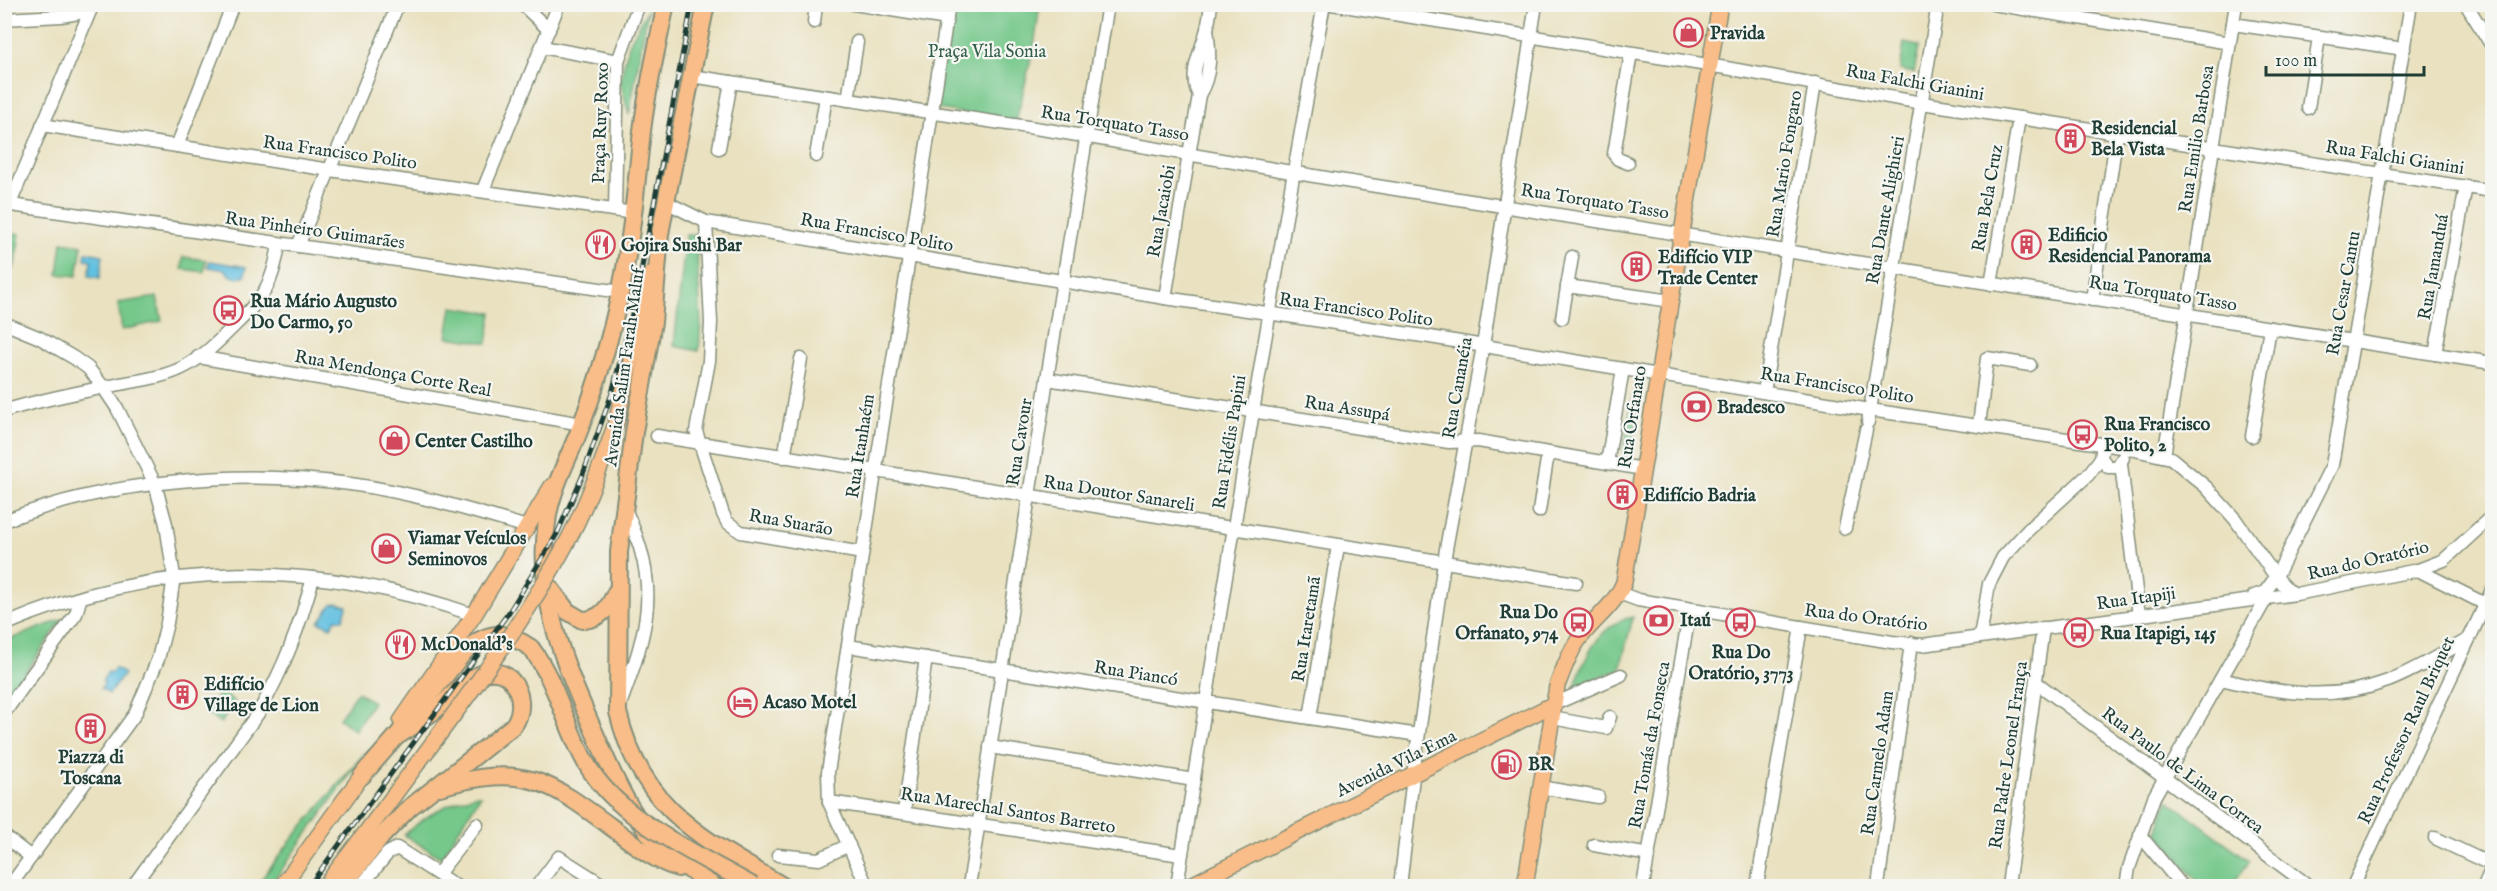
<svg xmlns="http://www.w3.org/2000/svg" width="2497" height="891" font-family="'IM FELL English',serif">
	<rect width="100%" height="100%" fill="#f6f6f2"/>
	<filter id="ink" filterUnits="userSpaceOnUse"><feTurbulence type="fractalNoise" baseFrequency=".0167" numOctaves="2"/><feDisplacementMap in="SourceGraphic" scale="12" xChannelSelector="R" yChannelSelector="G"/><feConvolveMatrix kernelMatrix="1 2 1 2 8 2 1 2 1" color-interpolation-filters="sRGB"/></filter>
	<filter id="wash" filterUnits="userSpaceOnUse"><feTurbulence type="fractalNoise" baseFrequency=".008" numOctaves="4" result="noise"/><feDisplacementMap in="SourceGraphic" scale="24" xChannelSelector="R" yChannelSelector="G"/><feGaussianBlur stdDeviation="1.35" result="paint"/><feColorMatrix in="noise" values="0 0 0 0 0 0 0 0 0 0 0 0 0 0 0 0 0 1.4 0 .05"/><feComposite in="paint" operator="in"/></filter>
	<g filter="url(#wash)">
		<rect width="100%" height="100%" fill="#e9e1bf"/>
		<g fill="#74c78a" stroke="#4a825f" stroke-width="1.5">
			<polygon points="950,5 1040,5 1034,46 1016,122 932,108"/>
			<polygon points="648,9 629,115 620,81 629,44"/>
			<polygon points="1904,43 1919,46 1914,73 1900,70"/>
			<polygon points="5,232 20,234 14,269 5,268"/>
			<polygon points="686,235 696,235 701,322 699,351 674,346"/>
			<polygon points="62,242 82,245 77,276 58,274"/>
			<polygon points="183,257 206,260 204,272 182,269"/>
			<polygon points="157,297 162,321 122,330 118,303"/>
			<polygon points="452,307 492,313 487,343 447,337"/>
			<polygon points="1635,384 1642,385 1631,454 1623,453"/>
			<path d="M1633,617L1620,669L1574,688C1584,659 1599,623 1633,617Z"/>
			<polygon points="63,619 5,701 5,641"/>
			<polygon points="220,692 235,702 221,723 206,713"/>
			<polygon points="357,692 373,702 355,730 339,719"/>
			<polygon points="368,749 270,886 256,886 293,838"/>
			<path d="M475,795H481L441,858L404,835C426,815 447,803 475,795Z"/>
			<polygon points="2168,800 2250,861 2233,883 2235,886 2201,886 2157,832"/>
		</g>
		<g fill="#62c0e1" stroke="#407e8a" stroke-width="1.5">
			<polygon points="86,252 103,255 100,278 89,276 91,260 85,259"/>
			<polygon points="209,261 246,267 245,276 237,278 229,275 226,270 208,267"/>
			<polygon points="338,603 347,606 343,620 336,619 331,627 319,622 332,604"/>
			<polygon points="115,668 124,674 109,694 101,688 105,683 102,681 108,672 111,673"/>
		</g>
	</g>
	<g filter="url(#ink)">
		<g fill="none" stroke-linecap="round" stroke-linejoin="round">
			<defs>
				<g id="minor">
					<polyline points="522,4 549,30"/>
					<polyline points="854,4 947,19"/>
					<polyline points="1332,4 1726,68 1922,103 2492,191"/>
					<polyline points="1993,4 2230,43"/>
					<polyline points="2466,4 2492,46"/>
					<polyline points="4,19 61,16 90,11"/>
					<polyline points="814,22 816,4"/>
					<polyline points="2233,24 2404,49"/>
					<polyline points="542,47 618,61"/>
					<polyline points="691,76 1054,131 1326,178 2492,363"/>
					<path d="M1199,95C1187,74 1202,50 1207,29C1209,21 1210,13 1211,4"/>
					<polyline points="848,100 857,42"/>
					<polyline points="2308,108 2319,37"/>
					<polyline points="42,125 330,170 634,213"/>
					<polyline points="177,146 233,4"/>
					<polyline points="719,148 731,82"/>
					<polyline points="816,156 826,97"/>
					<polyline points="1628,163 1618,159 1614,154 1631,53"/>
					<polyline points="483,190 559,4"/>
					<polyline points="666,202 706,222 909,256 1165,298 1430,337 1870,410 2121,447 2171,458 2206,487 2235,519 2276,577 2288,590 2296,594"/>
					<polyline points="4,204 621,292"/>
					<polyline points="10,204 93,4"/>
					<polyline points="615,210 618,61 639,4"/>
					<polyline points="706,222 711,322 709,361 696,431 723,514 727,522 741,532 862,553"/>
					<polyline points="298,246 398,4"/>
					<polyline points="1991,284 2019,118"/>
					<polyline points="1567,286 1671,301"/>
					<path d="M1165,298L1199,95C1212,74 1210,52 1207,29"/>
					<polyline points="2092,300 2117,133"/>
					<polyline points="1562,318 1572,257"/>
					<polyline points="4,323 40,338 74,358 88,368 101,384 117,408 155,484 166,524 174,577 167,623 158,659 135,714 10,886"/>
					<polyline points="2435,354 2466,186"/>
					<polyline points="198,357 582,424"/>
					<polyline points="1047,379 1449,442 1478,441 1643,469"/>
					<polyline points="1764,392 1815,83"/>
					<path d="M4,411C42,399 82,392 120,384C142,380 166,377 186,366C204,356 220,340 235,325C264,297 273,284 279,244"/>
					<polyline points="1868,422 1938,4"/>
					<polyline points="1979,426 1987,358 2030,365"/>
					<polyline points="657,436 1576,583"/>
					<polyline points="2252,436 2270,328"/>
					<polyline points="2102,451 2101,458 2108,467 2117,467 2123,458"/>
					<polyline points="2164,456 2236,4"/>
					<polyline points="784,457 801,359"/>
					<polyline points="1607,463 1623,369"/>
					<polyline points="2121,464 2139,616"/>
					<polyline points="1539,511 1548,453"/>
					<path d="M4,521C110,480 238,469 350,484C410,492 470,510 527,527"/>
					<polyline points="1845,528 1866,430"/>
					<polyline points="2418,570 2491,607"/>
					<polyline points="1619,593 1638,600 1892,642 1922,645 2296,594 2418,570 2444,560 2492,516"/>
					<polyline points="2254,596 2265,592 2276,577 2332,465 2411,4"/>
					<path d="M4,625C158,558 318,560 474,615"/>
					<polyline points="1980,637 1989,584 2003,557 2028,530 2088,475 2101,458"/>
					<polyline points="848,646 1418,735"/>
					<path d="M2221,679C2277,693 2332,702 2388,681C2416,670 2443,653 2469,639"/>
					<polyline points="2037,683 2309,886"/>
					<path d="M621,702C649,626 661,586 625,509"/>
					<polyline points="1554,704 1621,675"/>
					<polyline points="4,713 76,614 80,600"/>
					<polyline points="1310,718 1338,546"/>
					<polyline points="1552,718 1606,728 1610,717"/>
					<polyline points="990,747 1194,780"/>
					<polyline points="1540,787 1598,797"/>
					<polyline points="829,802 1181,855"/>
					<polyline points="904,812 926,658"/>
					<polyline points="2140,835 2182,886"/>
					<polyline points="4,836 31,857"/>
					<polyline points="2435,838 2492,865"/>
					<polyline points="1594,845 1649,855"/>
					<polyline points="778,855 819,859 849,845"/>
					<polyline points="438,874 477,824"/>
					<path d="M133,886L259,712C285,666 299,628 313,578"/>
					<polyline points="361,886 388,853 397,848 456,886"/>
					<polyline points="537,886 559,857 605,886"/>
					<polyline points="867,886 829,802 828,772 949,4"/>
					<polyline points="969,886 1047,379 1108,4"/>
					<path d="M1177,886C1223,592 1270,298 1324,4"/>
					<polyline points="1400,886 1415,760 1446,549 1483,346 1536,4"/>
					<polyline points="1643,886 1690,609"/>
					<polyline points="1757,886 1801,627"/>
					<polyline points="1878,886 1911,643"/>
					<polyline points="2008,886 2043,628"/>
					<polyline points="2126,886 2129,868 2154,797 2266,599"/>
					<polyline points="2353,886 2492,590"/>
					<polyline points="2484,886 2492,868"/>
				</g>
				<g id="major">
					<polyline points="616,423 651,274"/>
					<polyline points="401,721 474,615 552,486"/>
					<polyline points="282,886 368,767"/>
					<polyline points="325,886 386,806"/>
					<polyline points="1189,886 1554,704"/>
					<path d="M1525,886L1557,686C1563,671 1568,655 1577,642C1591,621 1615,606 1624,582L1720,4"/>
				</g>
				<g id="highway">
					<path d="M666,4C657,47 647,89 642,131C636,185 632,239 620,293C611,337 597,383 581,426C570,456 554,483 548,515C534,596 564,663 596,736C611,770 626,807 651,836C669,857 691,872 714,886"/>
					<path d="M706,4L666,202L660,234L653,322L634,432L619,552L618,712C641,810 704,839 783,886"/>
					<path d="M548,585L567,611L582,620C600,620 609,608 616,592"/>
					<path d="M362,776L396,737L465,651C488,630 505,630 531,648"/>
					<path d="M440,787C527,762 550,782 618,832C638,847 655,861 678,868"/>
					<path d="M343,886L382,836L409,808L513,726C531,703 513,662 481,674C464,681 449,699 434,711C422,720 409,729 396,737"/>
				</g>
			</defs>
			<use href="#minor" stroke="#848f7a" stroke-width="15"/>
			<use href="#major" stroke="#848f7a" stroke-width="18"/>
			<use href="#highway" stroke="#848f7a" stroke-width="20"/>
			<use href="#minor" stroke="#fff" stroke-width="12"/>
			<use href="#major" stroke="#f8bd88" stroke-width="15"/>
			<use href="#highway" stroke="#f8bd88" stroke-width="16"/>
			<defs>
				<polyline id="rail" points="309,886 509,612 557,534 582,477 612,393 636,298 692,4"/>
			</defs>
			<use href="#rail" stroke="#1f3d34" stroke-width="5"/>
			<use href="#rail" stroke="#f6f6f2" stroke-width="3" stroke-dasharray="9" stroke-linecap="butt"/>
			<defs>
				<path id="major-bridge" d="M386,806C448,721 516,637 566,544C587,505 602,464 616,423"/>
				<path id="highway-bridge" d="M531,648C557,682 565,726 586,763C619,821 696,853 753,886"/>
			</defs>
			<use href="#major-bridge" stroke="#848f7a" stroke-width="18" stroke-linecap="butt"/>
			<use href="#highway-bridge" stroke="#848f7a" stroke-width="20" stroke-linecap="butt"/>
			<use href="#major-bridge" stroke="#f8bd88" stroke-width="15"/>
			<use href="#highway-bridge" stroke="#f8bd88" stroke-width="16"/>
		</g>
	</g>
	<defs>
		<symbol id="shop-ring" viewBox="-11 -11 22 22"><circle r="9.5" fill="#f6f6f2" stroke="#d1495b" stroke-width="1.5"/><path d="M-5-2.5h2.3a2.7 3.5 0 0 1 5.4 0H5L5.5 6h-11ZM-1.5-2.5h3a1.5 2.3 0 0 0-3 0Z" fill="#d1495b"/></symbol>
		<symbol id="building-ring" viewBox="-11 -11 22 22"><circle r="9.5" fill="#f6f6f2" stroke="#d1495b" stroke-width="1.5"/><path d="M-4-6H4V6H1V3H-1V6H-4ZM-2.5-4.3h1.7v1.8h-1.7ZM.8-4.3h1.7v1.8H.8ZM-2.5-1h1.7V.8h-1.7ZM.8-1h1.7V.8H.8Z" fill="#d1495b"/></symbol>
		<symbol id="restaurant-ring" viewBox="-11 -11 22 22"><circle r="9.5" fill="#f6f6f2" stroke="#d1495b" stroke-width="1.5"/><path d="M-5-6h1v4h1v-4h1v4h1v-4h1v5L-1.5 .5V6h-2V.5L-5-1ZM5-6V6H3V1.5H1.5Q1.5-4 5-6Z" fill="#d1495b"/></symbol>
		<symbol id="bus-ring" viewBox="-11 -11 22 22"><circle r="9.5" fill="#f6f6f2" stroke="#d1495b" stroke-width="1.5"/><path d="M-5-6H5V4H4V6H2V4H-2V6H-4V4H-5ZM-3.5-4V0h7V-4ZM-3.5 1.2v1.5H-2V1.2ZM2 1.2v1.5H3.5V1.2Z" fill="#d1495b"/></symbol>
		<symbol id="bank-ring" viewBox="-11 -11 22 22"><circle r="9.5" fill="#f6f6f2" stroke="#d1495b" stroke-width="1.5"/><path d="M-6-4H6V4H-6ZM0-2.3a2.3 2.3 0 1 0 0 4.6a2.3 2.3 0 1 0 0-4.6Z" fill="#d1495b"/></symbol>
		<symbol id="hotel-ring" viewBox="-11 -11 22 22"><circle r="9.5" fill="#f6f6f2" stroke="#d1495b" stroke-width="1.5"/><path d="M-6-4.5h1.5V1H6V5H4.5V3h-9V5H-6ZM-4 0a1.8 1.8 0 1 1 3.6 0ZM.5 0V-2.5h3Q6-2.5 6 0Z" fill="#d1495b"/></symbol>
		<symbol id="fuel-ring" viewBox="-11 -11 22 22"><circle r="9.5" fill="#f6f6f2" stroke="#d1495b" stroke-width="1.5"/><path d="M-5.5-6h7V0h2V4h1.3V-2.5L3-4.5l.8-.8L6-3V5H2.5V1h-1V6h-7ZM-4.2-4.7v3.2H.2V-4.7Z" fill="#d1495b"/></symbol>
	</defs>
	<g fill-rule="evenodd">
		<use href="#shop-ring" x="1672" y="16" width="33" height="33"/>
		<use href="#building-ring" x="2054" y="122" width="33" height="33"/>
		<use href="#restaurant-ring" x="584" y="228" width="33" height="33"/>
		<use href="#building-ring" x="2010" y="228" width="33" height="33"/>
		<use href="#building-ring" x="1620" y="250" width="33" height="33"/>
		<use href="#bus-ring" x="212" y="294" width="33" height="33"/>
		<use href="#bank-ring" x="1680" y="390" width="33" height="33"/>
		<use href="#bus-ring" x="2066" y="418" width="33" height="33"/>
		<use href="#shop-ring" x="378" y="424" width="33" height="33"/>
		<use href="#building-ring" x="1606" y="478" width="33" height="33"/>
		<use href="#shop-ring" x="370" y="532" width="33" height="33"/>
		<use href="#bank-ring" x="1642" y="604" width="33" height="33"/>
		<use href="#bus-ring" x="1562" y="606" width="33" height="33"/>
		<use href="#bus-ring" x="1724" y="606" width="33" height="33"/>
		<use href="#bus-ring" x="2062" y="616" width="33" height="33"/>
		<use href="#restaurant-ring" x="384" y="628" width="33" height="33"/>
		<use href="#building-ring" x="166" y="678" width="33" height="33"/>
		<use href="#hotel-ring" x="726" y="686" width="33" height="33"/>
		<use href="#building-ring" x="74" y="712" width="33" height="33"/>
		<use href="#fuel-ring" x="1490" y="748" width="33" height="33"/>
	</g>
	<g text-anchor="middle" stroke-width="4.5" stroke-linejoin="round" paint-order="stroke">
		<g font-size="18" font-weight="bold" fill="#1f3d34" stroke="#f6f6f2" text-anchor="start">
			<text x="1710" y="39">Pravida</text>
			<text x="2091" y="134">Residencial<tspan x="2091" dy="21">Bela Vista</tspan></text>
			<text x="2048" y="241">Edificio<tspan x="2048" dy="21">Residencial Panorama</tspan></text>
			<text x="621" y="251">Gojira Sushi Bar</text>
			<text x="1658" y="263">Edifício VIP<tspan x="1658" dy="21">Trade Center</tspan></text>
			<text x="250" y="307">Rua Mário Augusto<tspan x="250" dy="21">Do Carmo, 50</tspan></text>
			<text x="1717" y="413">Bradesco</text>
			<text x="2104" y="430">Rua Francisco<tspan x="2104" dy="21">Polito, 2</tspan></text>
			<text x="415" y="447">Center Castilho</text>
			<text x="1643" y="501">Edifício Badria</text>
			<text x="408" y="544">Viamar Veículos<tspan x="408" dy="21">Seminovos</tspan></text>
			<text x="1558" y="618" text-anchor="end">Rua Do<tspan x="1558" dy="21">Orfanato, 974</tspan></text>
			<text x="1680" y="626">Itaú</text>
			<text x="2100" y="639">Rua Itapigi, 145</text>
			<text x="421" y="650">McDonald's</text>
			<text x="1741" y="658" text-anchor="middle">Rua Do<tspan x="1741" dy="21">Oratório, 3773</tspan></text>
			<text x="204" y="690">Edifício<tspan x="204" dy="21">Village de Lion</tspan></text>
			<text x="763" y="708">Acaso Motel</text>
			<text x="91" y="763" text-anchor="middle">Piazza di<tspan x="91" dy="21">Toscana</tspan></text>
			<text x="1528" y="770">BR</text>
		</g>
		<g font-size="18" fill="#34604a" stroke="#f6f6f2">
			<text x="987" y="57">Praça Vila Sonia</text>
		</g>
		<g font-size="18" fill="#1f3d34" stroke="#f6f6f2">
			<text transform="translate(1915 82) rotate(10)" y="6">Rua Falchi Gianini</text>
			<text transform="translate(600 123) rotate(-88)" y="6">Praça Ruy Roxo</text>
			<text transform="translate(1115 123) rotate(9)" y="6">Rua Torquato Tasso</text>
			<text transform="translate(2196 139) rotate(-81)" y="6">Rua Emilio Barbosa</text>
			<text transform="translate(340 152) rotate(8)" y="6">Rua Francisco Polito</text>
			<text transform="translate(2395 157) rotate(9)" y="6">Rua Falchi Gianini</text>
			<text transform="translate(1784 164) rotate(-81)" y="6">Rua Mario Fongaro</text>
			<text transform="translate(1987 198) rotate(-80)" y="6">Rua Bela Cruz</text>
			<text transform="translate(1595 201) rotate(9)" y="6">Rua Torquato Tasso</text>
			<text transform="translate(1885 210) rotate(-80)" y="6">Rua Dante Alighieri</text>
			<text transform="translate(1161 211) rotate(-80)" y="6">Rua Jacaiobi</text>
			<text transform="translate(315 230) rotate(8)" y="6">Rua Pinheiro Guimarães</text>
			<text transform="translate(877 232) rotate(10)" y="6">Rua Francisco Polito</text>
			<text transform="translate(2433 267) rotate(-80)" y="6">Rua Jamanduá</text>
			<text transform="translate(2163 293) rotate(9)" y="6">Rua Torquato Tasso</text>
			<text transform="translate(2343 293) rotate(-80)" y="6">Rua Cesar Cantu</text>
			<text transform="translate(1356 309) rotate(8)" y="6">Rua Francisco Polito</text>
			<text transform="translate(624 367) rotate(-82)" y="6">Avenida Salim Farah Maluf</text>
			<text transform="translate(393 373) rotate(10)" y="6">Rua Mendonça Corte Real</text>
			<text transform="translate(1837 385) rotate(9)" y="6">Rua Francisco Polito</text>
			<text transform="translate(1457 388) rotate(-80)" y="6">Rua Cananéia</text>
			<text transform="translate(1347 408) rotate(9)" y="6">Rua Assupá</text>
			<text transform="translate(1632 417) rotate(-81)" y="6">Rua Orfanato</text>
			<text transform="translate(1019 442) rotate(-81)" y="6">Rua Cavour</text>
			<text transform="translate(1229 442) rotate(-81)" y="6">Rua Fidélis Papini</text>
			<text transform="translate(860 446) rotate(-81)" y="6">Rua Itanhaém</text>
			<text transform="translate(1119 493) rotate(9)" y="6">Rua Doutor Sanareli</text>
			<text transform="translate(791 522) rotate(10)" y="6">Rua Suarão</text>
			<text transform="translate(2368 560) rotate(-13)" y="6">Rua do Oratório</text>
			<text transform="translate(2136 598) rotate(-8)" y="6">Rua Itapiji</text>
			<text transform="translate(1866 617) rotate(7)" y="6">Rua do Oratório</text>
			<text transform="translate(1306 629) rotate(-81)" y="6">Rua Itaretamã</text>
			<text transform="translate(1136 673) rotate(9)" y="6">Rua Piancó</text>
			<text transform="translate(2406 730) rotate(-65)" y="6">Rua Professor Raul Briquet</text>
			<text transform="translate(1649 745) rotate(-80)" y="6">Rua Tomás da Fonseca</text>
			<text transform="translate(2008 755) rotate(-82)" y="6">Rua Padre Leonel França</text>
			<text transform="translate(1396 763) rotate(-26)" y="6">Avenida Vila Ema</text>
			<text transform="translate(1877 763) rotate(-82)" y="6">Rua Carmelo Adam</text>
			<text transform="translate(2183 770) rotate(37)" y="6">Rua Paulo de Lima Correa</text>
			<text transform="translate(1008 810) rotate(9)" y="6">Rua Marechal Santos Barreto</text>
		</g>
	</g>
	<rect width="2497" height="891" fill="none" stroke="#f6f6f2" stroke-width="24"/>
	<path d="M2266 66v9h158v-9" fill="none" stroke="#1f3d34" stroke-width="3"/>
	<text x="2275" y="66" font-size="18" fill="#1f3d34" stroke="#f6f6f2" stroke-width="4.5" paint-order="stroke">100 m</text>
</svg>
